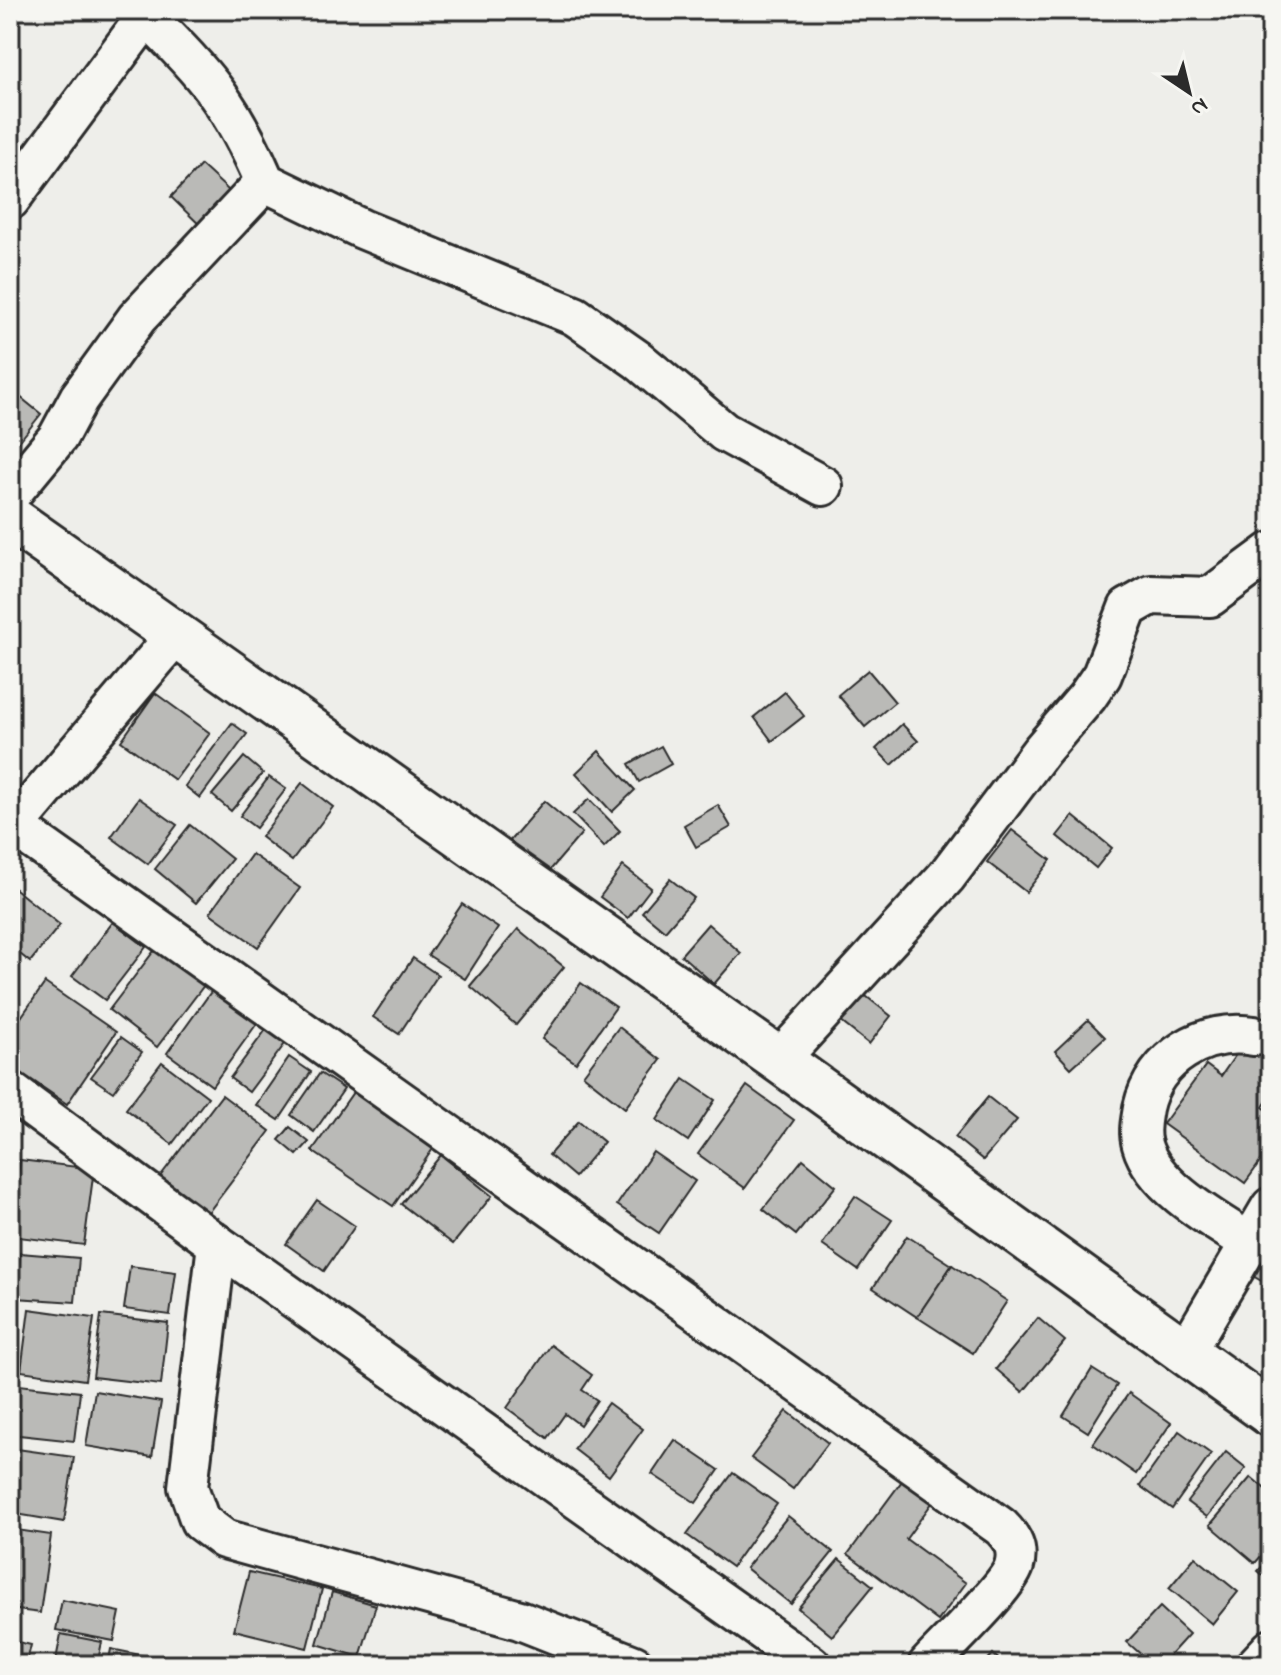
<svg xmlns="http://www.w3.org/2000/svg" width="1281" height="1675" font-family="'Indie Flower',sans-serif">
	<rect width="100%" height="100%" fill="#eeeeea"/>
	<filter id="ink" filterUnits="userSpaceOnUse"><feTurbulence type="fractalNoise" baseFrequency=".0125" numOctaves="2"/><feDisplacementMap in="SourceGraphic" scale="16" xChannelSelector="R" yChannelSelector="G"/><feConvolveMatrix kernelMatrix="1 2 1 2 8 2 1 2 1" color-interpolation-filters="sRGB"/></filter>
	<g filter="url(#ink)">
		<g fill="#babab7" stroke="#2b2b2b" stroke-width="2">
			<polygon points="201,165 240,201 209,234 171,197"/>
			<polygon points="14,392 41,414 10,453 10,397"/>
			<polygon points="868,670 895,702 865,727 838,695"/>
			<polygon points="785,692 804,716 772,741 754,717"/>
			<polygon points="155,693 210,733 175,780 121,741"/>
			<polygon points="232,723 247,734 200,798 185,786"/>
			<polygon points="902,724 918,741 892,765 876,749"/>
			<polygon points="661,746 671,764 639,782 629,764"/>
			<polygon points="599,751 635,790 612,812 576,773"/>
			<polygon points="244,757 263,773 231,811 212,795"/>
			<polygon points="269,777 286,789 256,828 240,816"/>
			<polygon points="302,783 333,807 292,861 261,837"/>
			<polygon points="139,798 177,825 148,864 111,837"/>
			<polygon points="589,799 620,831 604,847 573,814"/>
			<polygon points="544,801 582,833 546,875 508,843"/>
			<polygon points="718,805 731,827 696,847 684,825"/>
			<polygon points="1073,816 1112,848 1096,868 1057,836"/>
			<polygon points="190,825 232,859 196,903 155,869"/>
			<polygon points="1012,830 1051,860 1026,892 987,862"/>
			<polygon points="252,854 300,888 258,947 210,913"/>
			<polygon points="623,866 651,888 628,918 600,897"/>
			<polygon points="670,879 694,898 665,931 642,912"/>
			<polygon points="10,885 60,925 30,962 10,946"/>
			<polygon points="462,904 498,928 465,979 428,955"/>
			<polygon points="113,922 146,947 105,1000 72,976"/>
			<polygon points="708,924 741,953 714,984 681,955"/>
			<polygon points="518,929 564,967 516,1025 470,986"/>
			<polygon points="160,943 208,980 157,1047 109,1010"/>
			<polygon points="413,958 438,975 399,1034 373,1017"/>
			<polygon points="45,983 116,1032 67,1104 10,1065 10,1033"/>
			<polygon points="581,983 616,1007 576,1063 542,1039"/>
			<polygon points="213,989 258,1022 212,1086 167,1053"/>
			<polygon points="857,989 891,1016 869,1044 835,1017"/>
			<polygon points="1088,1020 1105,1037 1071,1068 1055,1051"/>
			<polygon points="268,1027 287,1041 249,1092 230,1078"/>
			<polygon points="619,1027 661,1060 625,1108 583,1075"/>
			<polygon points="121,1037 142,1052 113,1092 91,1077"/>
			<polygon points="1246,1040 1271,1058 1271,1095 1263,1107 1271,1113 1271,1147 1245,1183 1163,1124 1206,1065 1221,1076"/>
			<polygon points="289,1057 311,1072 279,1120 256,1105"/>
			<polygon points="162,1062 208,1097 172,1144 126,1109"/>
			<polygon points="320,1073 344,1089 314,1132 291,1115"/>
			<polygon points="684,1079 715,1100 688,1141 657,1120"/>
			<polygon points="747,1086 794,1120 745,1188 698,1154"/>
			<polygon points="356,1088 437,1143 393,1206 312,1151"/>
			<polygon points="222,1095 270,1131 207,1214 159,1178"/>
			<polygon points="988,1097 1017,1120 983,1160 955,1137"/>
			<polygon points="579,1121 604,1142 575,1177 549,1155"/>
			<polygon points="290,1127 309,1142 297,1155 279,1140"/>
			<polygon points="653,1152 695,1181 659,1233 617,1205"/>
			<polygon points="441,1155 492,1196 453,1244 401,1204"/>
			<polygon points="803,1159 836,1186 796,1235 763,1209"/>
			<polygon points="20,1160 94,1169 84,1245 10,1236"/>
			<polygon points="855,1196 892,1220 858,1270 822,1245"/>
			<polygon points="317,1200 355,1226 324,1271 286,1244"/>
			<polygon points="907,1236 952,1265 917,1317 873,1288"/>
			<polygon points="1271,1244 1271,1272 1265,1283 1244,1271"/>
			<polygon points="20,1253 79,1258 75,1302 16,1298"/>
			<polygon points="952,1265 1007,1301 973,1353 917,1317"/>
			<polygon points="130,1266 176,1272 170,1315 124,1309"/>
			<polygon points="29,1309 94,1318 85,1380 21,1371"/>
			<polygon points="101,1315 168,1323 161,1385 93,1377"/>
			<polygon points="1038,1318 1065,1341 1023,1392 996,1369"/>
			<polygon points="551,1345 592,1375 582,1390 597,1400 580,1425 565,1414 548,1438 507,1408"/>
			<polygon points="1092,1369 1117,1385 1088,1432 1063,1416"/>
			<polygon points="10,1384 80,1392 74,1441 10,1434"/>
			<polygon points="95,1391 161,1402 152,1457 86,1446"/>
			<polygon points="1129,1393 1171,1423 1136,1474 1093,1444"/>
			<polygon points="608,1403 643,1429 609,1476 574,1449"/>
			<polygon points="787,1411 828,1443 793,1489 751,1458"/>
			<polygon points="1179,1431 1211,1454 1172,1509 1140,1486"/>
			<polygon points="675,1440 719,1470 696,1503 652,1474"/>
			<polygon points="10,1448 74,1457 64,1522 10,1513"/>
			<polygon points="1226,1452 1246,1468 1207,1517 1187,1502"/>
			<polygon points="733,1473 777,1504 732,1567 687,1535"/>
			<polygon points="1251,1477 1271,1494 1271,1545 1255,1563 1210,1525"/>
			<polygon points="902,1481 932,1503 906,1539 966,1583 938,1621 848,1554"/>
			<polygon points="788,1516 833,1552 791,1604 746,1568"/>
			<polygon points="10,1529 51,1535 40,1613 10,1609"/>
			<polygon points="1195,1557 1238,1592 1212,1624 1169,1588"/>
			<polygon points="1271,1557 1271,1582 1258,1571"/>
			<polygon points="839,1559 873,1586 832,1636 798,1608"/>
			<polygon points="249,1572 322,1589 307,1648 234,1630"/>
			<polygon points="332,1592 376,1605 360,1657 317,1644"/>
			<polygon points="62,1600 120,1612 114,1641 56,1630"/>
			<polygon points="1160,1607 1189,1634 1161,1665 1153,1665 1127,1642"/>
			<polygon points="61,1634 102,1642 97,1665 55,1665"/>
			<polygon points="10,1640 31,1645 26,1665 10,1665"/>
			<polygon points="111,1649 160,1659 159,1665 108,1665"/>
			<polygon points="993,1654 1005,1665 983,1665"/>
			<polygon points="1093,1655 1104,1665 1083,1665"/>
		</g>
		<g fill="none" stroke-linecap="round" stroke-linejoin="round">
			<defs>
				<g id="minor">
					<path d="M146,16C206,74 232,105 265,182L362,229L575,316L638,360L724,432L823,486"/>
					<polyline points="10,200 151,10"/>
					<polyline points="10,495 58,437 79,398 137,318 265,182"/>
					<path d="M14,826L1001,1527C1012,1538 1019,1549 1014,1566C1007,1588 946,1645 928,1665"/>
					<polyline points="10,831 177,634"/>
					<polyline points="779,1060 946,877 1041,751 1087,697 1102,675 1128,608 1151,595 1210,597 1271,552"/>
					<polyline points="10,1091 217,1244 811,1665"/>
					<path d="M1249,1242C1214,1220 1154,1187 1142,1145C1138,1132 1141,1121 1143,1108C1154,1058 1204,1028 1254,1036"/>
					<polyline points="217,1244 188,1487 200,1521 224,1539 520,1620 634,1665"/>
					<polyline points="1185,1353 1271,1207"/>
					<polyline points="1256,1665 1271,1649"/>
				</g>
				<polyline id="tertiary" points="10,518 779,1060 1271,1414"/>
			</defs>
			<use href="#minor" stroke="#2b2b2b" stroke-width="44"/>
			<use href="#tertiary" stroke="#2b2b2b" stroke-width="50"/>
			<use href="#minor" stroke="#f6f6f2" stroke-width="38"/>
			<use href="#tertiary" stroke="#f6f6f2" stroke-width="44"/>
		</g>
	</g>
	<rect width="1281" height="1675" fill="none" stroke="#f6f6f2" stroke-width="40"/>
	<rect x="20" y="20" width="1241" height="1635" fill="none" stroke="#2b2b2b" stroke-width="3" filter="url(#ink)"/>
	<g transform="translate(1189 92) rotate(145)" stroke="#f6f6f2" stroke-width="6" paint-order="stroke">
	<path d="M0-6L14 30L0 20L-14 30Z" fill="#2b2b2b"/>
	<text y="-12" font-size="22" font-weight="bold" text-anchor="middle" fill="#2b2b2b">N</text>
	</g>
</svg>
